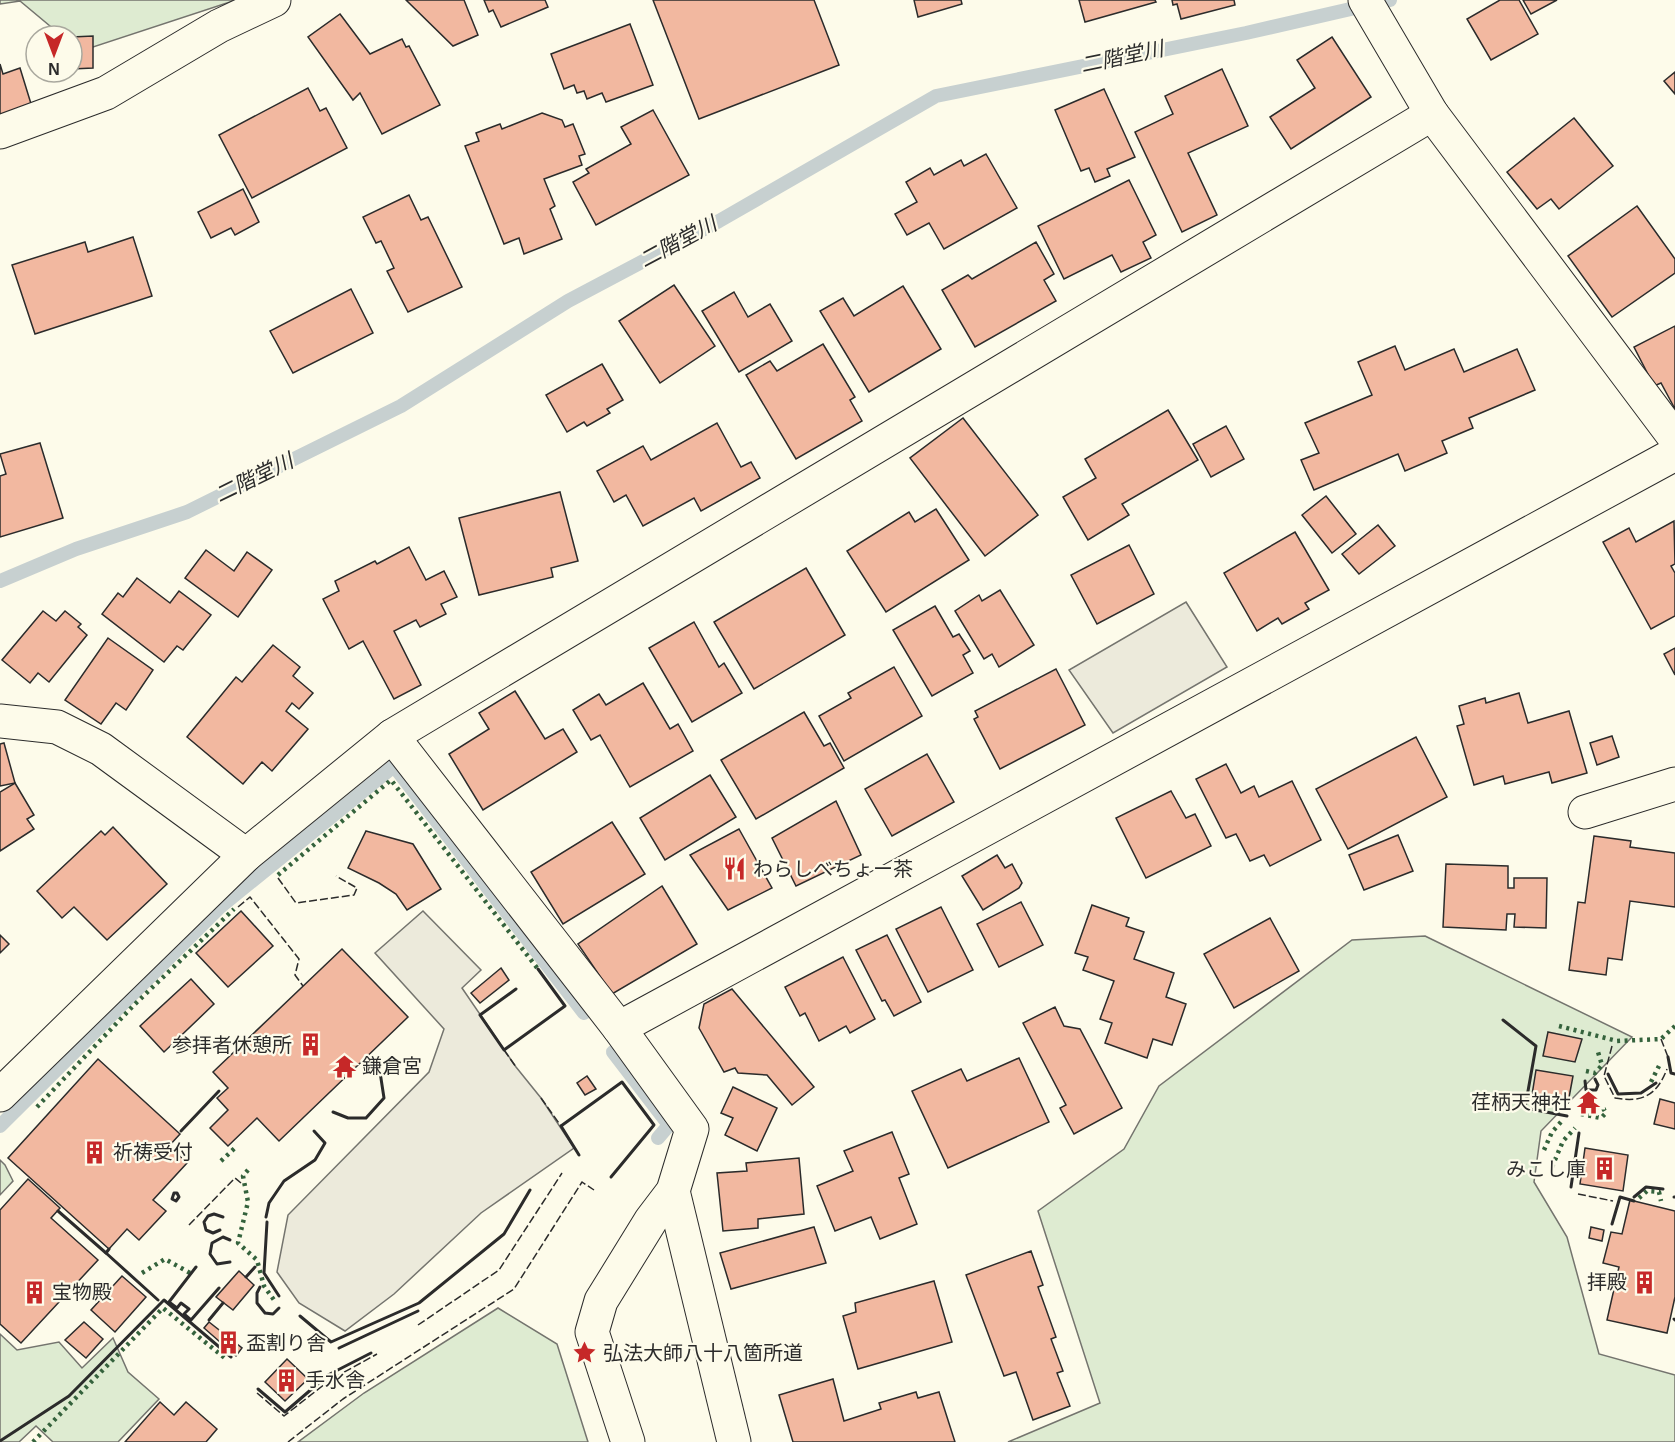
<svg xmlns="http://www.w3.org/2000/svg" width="1675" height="1442" font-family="Arial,'Noto Sans JP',sans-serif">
	<rect width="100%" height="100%" fill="#fdfbea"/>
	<g fill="#deebd1" stroke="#74746e" stroke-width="1.5">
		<polygon points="0,0 236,0 81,51 72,44 72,36 62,36 20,1 0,4"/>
		<polygon points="1425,936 1632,1037 1541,1131 1534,1182 1567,1237 1599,1354 1675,1375 1675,1442 1008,1442 1100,1403 1038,1211 1124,1149 1159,1086 1352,940"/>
		<polygon points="0,1160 5,1165 13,1181 0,1195"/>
		<polygon points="498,1308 557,1344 588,1442 298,1442 364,1393"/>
		<polygon points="0,1334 17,1350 59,1342 82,1368 113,1338 128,1372 159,1399 118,1442 53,1442 36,1426 19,1442 0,1442"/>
	</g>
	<g fill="#eceadb" stroke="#74746e" stroke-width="1.5">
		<polygon points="1186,602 1227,667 1113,733 1069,670"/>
		<polygon points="423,911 481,970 462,988 516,1067 541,1098 574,1148 481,1213 394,1294 345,1331 299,1303 277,1272 288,1215 429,1072 444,1029 375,953"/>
	</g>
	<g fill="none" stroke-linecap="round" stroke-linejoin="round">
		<g stroke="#c7d0d0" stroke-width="14">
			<polyline points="0,581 76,549 187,512 401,406 568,301 719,221 936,96 1246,33 1390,0"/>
			<polyline points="613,1052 669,1125 658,1138"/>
			<polyline points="0,1126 220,907 394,766 584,1013"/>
		</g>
	</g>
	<g fill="#f2b8a0" stroke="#2b2b2b" stroke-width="1.5">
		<polygon points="406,0 464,0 478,35 453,46"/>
		<polygon points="484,0 545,0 548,7 501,27 493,10 489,12"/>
		<polygon points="653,0 814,0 839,65 699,119"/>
		<polygon points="914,0 961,0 962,4 918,17"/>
		<polygon points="1079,0 1155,0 1156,2 1085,22"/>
		<polygon points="1172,0 1234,0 1235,5 1181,19 1177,4 1173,5"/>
		<polygon points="1500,0 1519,0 1538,34 1491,60 1467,19"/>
		<polygon points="1523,0 1557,0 1531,14"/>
		<polygon points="340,14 370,54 402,39 406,47 409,46 440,105 382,134 360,93 353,100 308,37"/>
		<polygon points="630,24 653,85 606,102 602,93 587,99 584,91 577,93 574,85 564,89 551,54"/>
		<polygon points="93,36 93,68 72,69 72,37"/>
		<polygon points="1332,37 1371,97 1291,149 1270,117 1315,88 1297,60"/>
		<polygon points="0,64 3,74 20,68 32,107 0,116"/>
		<polygon points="1222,69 1248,126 1188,153 1217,215 1182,232 1135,132 1173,114 1165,96"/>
		<polygon points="1675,72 1675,94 1664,81"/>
		<polygon points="308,88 320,111 326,108 347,148 252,198 219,135"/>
		<polygon points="1104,89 1135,157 1107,169 1110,176 1095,182 1089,168 1081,171 1055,110"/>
		<polygon points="653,110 689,175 596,225 573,182 589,173 586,169 631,144 621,127"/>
		<polygon points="542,113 562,120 565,127 573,124 585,154 579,156 582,165 544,179 555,206 550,209 562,239 524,254 519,238 504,244 465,146 479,141 476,133 500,124 502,129"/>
		<polygon points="1574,118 1613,166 1559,209 1551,199 1537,209 1507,172"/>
		<polygon points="986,154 1017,208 944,249 929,223 907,235 895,214 917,202 906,182 930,168 934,175 961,160 964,166"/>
		<polygon points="1129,180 1156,235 1143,242 1151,258 1121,272 1112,255 1064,279 1038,226"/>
		<polygon points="243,189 259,222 235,235 231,228 211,238 198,212"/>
		<polygon points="409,195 421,220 428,217 462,287 408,312 387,271 394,268 381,241 376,243 363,217"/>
		<polygon points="1637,206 1675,259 1675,273 1612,317 1568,256"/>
		<polygon points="133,237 152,296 35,334 12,265 85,242 88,252"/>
		<polygon points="1036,242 1054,274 1044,280 1056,301 975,347 942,290 968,275 972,279"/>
		<polygon points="674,285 715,346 660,383 619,321"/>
		<polygon points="903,286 941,349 869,392 820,311 843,298 854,316"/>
		<polygon points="351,289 373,333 293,373 270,331"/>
		<polygon points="734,292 748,317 770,304 792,341 739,372 702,311"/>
		<polygon points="1675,326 1675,409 1661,383 1654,386 1634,347"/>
		<polygon points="823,344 855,397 850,400 862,421 796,459 746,375 770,361 777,371"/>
		<polygon points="1395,346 1405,370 1454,349 1464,372 1517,349 1535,390 1469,418 1473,428 1442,441 1447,453 1405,471 1398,454 1314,490 1301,460 1319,453 1305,423 1372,395 1358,362"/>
		<polygon points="602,364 623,400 607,409 610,413 587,426 584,422 567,432 546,395"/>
		<polygon points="1168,410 1198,460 1122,504 1129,515 1088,540 1063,497 1096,478 1085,459"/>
		<polygon points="963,418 1038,515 985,556 910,458"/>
		<polygon points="717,423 741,467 751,462 760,478 701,511 694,498 643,526 626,495 614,502 597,471 643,446 651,460"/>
		<polygon points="1226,426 1244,459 1211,477 1193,444"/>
		<polygon points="40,443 63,518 0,537 0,476 6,474 0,454"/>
		<polygon points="560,492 578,561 551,568 553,577 479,595 459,518"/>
		<polygon points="1326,496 1356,534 1332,553 1302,515"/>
		<polygon points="936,509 969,560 886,612 847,551 909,512 915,522"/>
		<polygon points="1674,521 1675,564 1671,566 1675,573 1675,616 1651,629 1603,542 1629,528 1636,542"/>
		<polygon points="1378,525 1395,546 1359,574 1342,554"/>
		<polygon points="1295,532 1329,590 1305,603 1309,609 1282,624 1278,618 1257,631 1224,573"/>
		<polygon points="1129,545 1154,594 1097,624 1071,575"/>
		<polygon points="409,547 426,580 444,571 457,597 441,604 446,614 420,627 416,620 394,631 421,685 394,699 363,641 349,649 323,599 339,591 335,581 375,561 377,564"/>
		<polygon points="206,550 234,571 247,552 272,570 238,617 185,578"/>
		<polygon points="806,568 845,635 754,689 714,622"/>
		<polygon points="137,578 170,603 179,591 211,615 183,650 177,646 164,662 102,614 118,593 123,597"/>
		<polygon points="1000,590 1034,645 999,667 992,654 984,659 955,611 979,595 982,601"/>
		<polygon points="935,606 953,637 959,634 970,651 963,655 973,673 932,696 893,630"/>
		<polygon points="43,611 56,621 65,611 81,624 78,627 87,635 49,682 38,673 30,683 2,660"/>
		<polygon points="694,622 719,667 724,663 742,693 692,722 649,648"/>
		<polygon points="108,638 153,670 126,710 116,703 101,724 65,700"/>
		<polygon points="273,645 300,667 293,676 313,693 299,709 292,703 286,711 308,729 272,771 262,762 243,784 187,737 236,677 242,682"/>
		<polygon points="1675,648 1675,675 1664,654"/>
		<polygon points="894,667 922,716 844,761 819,716 851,698 848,693"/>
		<polygon points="1056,669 1085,725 1000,769 974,719 978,717 975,711"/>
		<polygon points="643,683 670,729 678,724 693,751 630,787 600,735 591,740 573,710 599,694 606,705"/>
		<polygon points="515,691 545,739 563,729 577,752 483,810 449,754 489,729 479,713"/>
		<polygon points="1519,693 1528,723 1569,711 1587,773 1552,783 1549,772 1505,784 1503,776 1474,785 1457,726 1464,724 1459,706 1485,698 1486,703"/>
		<polygon points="804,712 824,746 830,743 844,768 756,819 721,760"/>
		<polygon points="1612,736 1619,757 1597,765 1590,743"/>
		<polygon points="1416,737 1447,797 1348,849 1316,789"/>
		<polygon points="4,743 15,783 0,786 0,744"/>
		<polygon points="927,754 954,802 892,836 865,789"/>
		<polygon points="1226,764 1241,793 1254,786 1259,797 1292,781 1321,840 1270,866 1264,855 1250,861 1236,834 1226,838 1196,779"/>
		<polygon points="710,775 736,817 665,860 640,818"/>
		<polygon points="15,783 34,815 27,819 34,829 0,851 0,792"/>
		<polygon points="1171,791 1186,818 1195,814 1211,846 1146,878 1116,818"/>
		<polygon points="836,801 861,855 796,886 772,838"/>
		<polygon points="612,822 645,874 563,924 531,872"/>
		<polygon points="113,827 167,884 107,940 74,907 62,918 37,891 101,831 105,835"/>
		<polygon points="739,829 772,888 728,910 690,855"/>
		<polygon points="366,831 413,844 441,889 407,910 396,894 379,883 348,868"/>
		<polygon points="1398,835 1413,871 1364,890 1349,855"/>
		<polygon points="1594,836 1631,841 1630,847 1675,853 1675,907 1630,901 1622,960 1608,958 1606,975 1569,970 1578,902 1585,903"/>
		<polygon points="997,855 1005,868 1012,864 1022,883 1019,888 983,910 962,876"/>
		<polygon points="1446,864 1508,866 1508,888 1514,888 1514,878 1547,878 1546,928 1514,927 1515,914 1507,914 1506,930 1443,927"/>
		<polygon points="662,886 697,944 612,994 578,944"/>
		<polygon points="1021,902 1043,945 999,967 977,924"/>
		<polygon points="1092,905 1129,918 1126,926 1144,932 1134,959 1174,973 1166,997 1186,1004 1172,1045 1153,1039 1147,1058 1105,1043 1112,1023 1100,1019 1114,981 1083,970 1088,957 1075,953"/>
		<polygon points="941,907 973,970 928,992 896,929"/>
		<polygon points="241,911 273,946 228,987 196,953"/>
		<polygon points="1270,918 1299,971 1234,1008 1204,954"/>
		<polygon points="0,935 9,944 0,953"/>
		<polygon points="887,935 921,1002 894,1016 885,1000 882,1001 856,950"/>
		<polygon points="342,949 408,1017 279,1141 257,1118 228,1146 210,1128 228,1110 217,1098 228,1088 213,1072"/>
		<polygon points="843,957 875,1019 850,1033 846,1026 819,1041 805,1013 800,1016 785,987"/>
		<polygon points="501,968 509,980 480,1003 471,993"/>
		<polygon points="191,979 214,1004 164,1052 140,1026"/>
		<polygon points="732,989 814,1087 792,1105 767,1075 738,1073 735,1068 724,1072 699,1028 704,1004"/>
		<polygon points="1055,1007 1064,1026 1080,1029 1122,1108 1074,1134 1060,1108 1066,1105 1023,1023"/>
		<polygon points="1548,1032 1582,1039 1575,1062 1543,1056"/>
		<polygon points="1019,1058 1049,1122 948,1168 912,1091 961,1069 967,1081"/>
		<polygon points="98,1059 180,1134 169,1146 187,1163 153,1200 166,1211 139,1240 127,1229 109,1249 8,1158"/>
		<polygon points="1536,1070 1573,1076 1568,1103 1532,1095"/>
		<polygon points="587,1076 596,1089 585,1095 577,1083"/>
		<polygon points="733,1087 777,1108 757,1151 725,1135 733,1118 721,1113"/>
		<polygon points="1660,1099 1675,1103 1675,1129 1654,1124"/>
		<polygon points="892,1132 909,1174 899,1178 917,1224 880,1239 871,1217 835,1231 817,1186 853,1171 844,1151"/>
		<polygon points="1585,1148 1628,1155 1623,1191 1580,1184"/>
		<polygon points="799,1158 804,1214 758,1219 758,1228 723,1231 717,1173 747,1171 746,1163"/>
		<polygon points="28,1179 60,1208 51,1218 98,1260 21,1343 0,1324 0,1210"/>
		<polygon points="1630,1200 1675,1211 1675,1297 1667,1333 1607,1320 1619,1267 1603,1263 1611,1232 1622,1234"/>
		<polygon points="814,1227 826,1263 731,1289 720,1253"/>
		<polygon points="1591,1227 1604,1230 1602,1241 1589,1238"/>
		<polygon points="1031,1251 1043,1285 1038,1287 1056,1337 1051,1339 1063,1371 1057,1373 1070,1406 1033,1420 1016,1372 1004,1376 966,1275"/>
		<polygon points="239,1271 254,1285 233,1310 216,1297"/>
		<polygon points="122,1276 146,1297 115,1332 91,1310"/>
		<polygon points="934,1281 952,1342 858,1369 843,1316 856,1312 855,1303"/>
		<polygon points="84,1322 103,1339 86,1358 65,1340"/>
		<polygon points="209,1322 242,1348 236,1356 204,1328"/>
		<polygon points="287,1359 308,1379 285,1401 265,1382"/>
		<polygon points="833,1379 844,1421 881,1409 879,1403 916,1392 918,1398 939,1392 955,1442 793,1442 779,1395"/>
		<polygon points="160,1402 174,1415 186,1402 217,1429 206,1442 125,1442"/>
	</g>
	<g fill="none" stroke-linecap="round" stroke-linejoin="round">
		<defs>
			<g id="minor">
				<polyline points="1365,0 1432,114 1675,438"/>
				<polyline points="0,132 106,93 219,26 274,0"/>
				<polyline points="0,721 57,727 101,749 246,855"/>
				<polyline points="392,736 1432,114"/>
				<polyline points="1585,812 1675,784"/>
				<polyline points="619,1028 1675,454"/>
				<polyline points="0,1095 246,855 392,736 619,1028 692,1129 673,1191 651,1220 601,1301 592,1332 628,1442"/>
				<polyline points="673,1191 734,1442"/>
			</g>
		</defs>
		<use href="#minor" stroke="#2b2b2b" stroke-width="35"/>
		<use href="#minor" stroke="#fdfbea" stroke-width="33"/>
		<g stroke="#34623c" stroke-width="4.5" stroke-dasharray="3 4.5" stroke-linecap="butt">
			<polyline points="278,875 391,780 538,969"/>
			<polyline points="1559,1026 1617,1041 1661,1039 1675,1026"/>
			<polyline points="1586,1071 1595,1073 1602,1065 1598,1052"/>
			<polyline points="1651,1082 1659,1066"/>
			<polyline points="37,1107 133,1006 234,909"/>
			<polyline points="1581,1114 1601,1118 1606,1113 1603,1108 1583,1103"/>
			<polyline points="1544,1150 1552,1132 1561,1122"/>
			<polyline points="221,1161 236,1147"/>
			<polyline points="1552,1167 1563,1141 1575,1128"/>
			<polyline points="248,1170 243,1176 248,1202 238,1243 257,1260 264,1286 274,1300"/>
			<polyline points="1639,1198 1647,1191 1659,1192 1661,1201"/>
			<polyline points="142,1273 165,1259 190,1273"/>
			<polyline points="33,1442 163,1308 226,1359"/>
		</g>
		<g stroke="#2b2b2b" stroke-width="1.5" stroke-dasharray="8 3" stroke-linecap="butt">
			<polyline points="278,878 296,903 354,895 357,888 336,876"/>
			<polyline points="238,907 250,897 299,959 295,975 303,986"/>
			<polyline points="1661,1039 1668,1057"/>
			<path d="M1612,1046L1604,1076L1615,1098C1643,1103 1657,1095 1667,1069"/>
			<polyline points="504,1050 516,1067"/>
			<polyline points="541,1098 561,1126"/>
			<polyline points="1578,1194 1613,1201"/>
			<polyline points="189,1225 235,1178 241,1183"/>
			<polyline points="418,1325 499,1270 562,1173"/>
			<polyline points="257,1393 284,1416 330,1380 377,1354"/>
			<polyline points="288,1442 343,1399 514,1289 582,1182 594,1190"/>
		</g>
		<g stroke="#2b2b2b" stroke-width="3">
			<polyline points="516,989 480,1015 504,1050 565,1006 538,969"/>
			<polyline points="1503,1020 1536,1046 1525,1108 1567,1116"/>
			<polyline points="1668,1057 1671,1073 1675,1074"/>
			<polyline points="1608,1074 1618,1094 1641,1093 1656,1083"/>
			<polyline points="1585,1081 1586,1090 1596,1090 1598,1085 1595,1079"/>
			<polyline points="333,1112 348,1118 366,1118 384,1098 380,1072"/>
			<polyline points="181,1131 219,1091"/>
			<polyline points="579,1155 561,1126 622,1082 654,1125 611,1177"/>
			<polyline points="1571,1187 1579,1133"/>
			<polygon points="174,1193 177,1193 179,1197 176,1201 172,1199"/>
			<polyline points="1634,1197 1646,1187 1663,1189"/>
			<polyline points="1674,1197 1675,1197"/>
			<polyline points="58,1211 106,1253"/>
			<polyline points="266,1217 269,1203 284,1181 315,1160 325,1143 314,1131"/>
			<polyline points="267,1222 264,1273 279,1296"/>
			<polyline points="1612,1224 1620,1197 1634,1201"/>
			<polyline points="220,1230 213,1233 206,1230 204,1222 208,1216 214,1214 223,1217"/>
			<polyline points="109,1249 106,1253 158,1300"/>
			<polyline points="230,1262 217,1264 210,1254 212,1243 223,1237 230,1240"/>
			<polyline points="196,1267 169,1302 177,1308 181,1303 189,1309 184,1314 191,1320 219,1288"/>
			<polyline points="246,1277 255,1267"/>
			<polyline points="260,1287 257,1293 257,1303 265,1313 273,1314 279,1308"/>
			<polyline points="300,1316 331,1342 419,1303 504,1234 530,1190"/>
			<polyline points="1674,1319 1675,1320"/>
			<polyline points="209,1320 223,1303"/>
			<polyline points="339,1348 418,1311"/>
			<polyline points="258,1389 285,1412 328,1375 371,1353"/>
			<polyline points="0,1441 69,1396 164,1300 231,1357"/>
		</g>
	</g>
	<defs>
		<symbol id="restaurant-bare" viewBox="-9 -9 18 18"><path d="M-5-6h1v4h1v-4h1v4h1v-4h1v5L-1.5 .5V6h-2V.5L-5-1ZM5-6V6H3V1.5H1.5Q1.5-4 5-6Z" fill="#c62828" stroke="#fdfbea" stroke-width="2.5" paint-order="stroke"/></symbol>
		<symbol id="building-bare" viewBox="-9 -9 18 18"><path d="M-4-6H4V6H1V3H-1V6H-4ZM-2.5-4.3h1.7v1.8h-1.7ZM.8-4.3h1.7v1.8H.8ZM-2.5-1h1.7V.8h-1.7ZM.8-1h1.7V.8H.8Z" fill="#c62828" stroke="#fdfbea" stroke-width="2.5" paint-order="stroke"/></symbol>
		<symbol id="temple-bare" viewBox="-9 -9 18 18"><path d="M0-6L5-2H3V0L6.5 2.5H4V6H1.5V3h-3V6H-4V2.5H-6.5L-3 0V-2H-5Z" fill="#c62828" stroke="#fdfbea" stroke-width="2.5" paint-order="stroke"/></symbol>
		<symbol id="sight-bare" viewBox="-9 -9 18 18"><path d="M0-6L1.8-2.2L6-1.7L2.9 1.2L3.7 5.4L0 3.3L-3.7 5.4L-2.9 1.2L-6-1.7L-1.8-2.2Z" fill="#c62828" stroke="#fdfbea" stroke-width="2.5" paint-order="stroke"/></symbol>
	</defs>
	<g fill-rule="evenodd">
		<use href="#restaurant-bare" x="718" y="852" width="33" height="33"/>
		<use href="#building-bare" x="294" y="1028" width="33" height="33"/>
		<use href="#temple-bare" x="328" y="1050" width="33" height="33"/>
		<use href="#temple-bare" x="1572" y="1086" width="33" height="33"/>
		<use href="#building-bare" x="78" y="1136" width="33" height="33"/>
		<use href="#building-bare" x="1588" y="1152" width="33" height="33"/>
		<use href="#building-bare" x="1628" y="1266" width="33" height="33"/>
		<use href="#building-bare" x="18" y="1276" width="33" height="33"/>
		<use href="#building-bare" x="212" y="1326" width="33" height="33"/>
		<use href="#sight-bare" x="568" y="1336" width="33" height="33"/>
		<use href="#building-bare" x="270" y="1364" width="33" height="33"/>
	</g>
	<g text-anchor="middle" stroke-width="4.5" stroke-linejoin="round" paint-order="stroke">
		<g font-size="20" fill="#2b2b2b" stroke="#fdfbea" text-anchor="start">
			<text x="753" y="876">わらしべちょー茶</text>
			<text x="292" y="1052" text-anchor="end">参拝者休憩所</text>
			<text x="362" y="1073">鎌倉宮</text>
			<text x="1571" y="1109" text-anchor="end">荏柄天神社</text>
			<text x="113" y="1159">祈祷受付</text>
			<text x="1586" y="1176" text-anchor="end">みこし庫</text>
			<text x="1627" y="1289" text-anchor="end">拝殿</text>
			<text x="52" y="1299">宝物殿</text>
			<text x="246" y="1350">盃割り舎</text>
			<text x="603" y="1360">弘法大師八十八箇所道</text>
			<text x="305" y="1387">手水舎</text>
		</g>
		<g font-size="21" font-style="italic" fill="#2b2b2b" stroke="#fdfbea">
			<text transform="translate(1122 57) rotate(-12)" y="7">二階堂川</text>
			<text transform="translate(678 242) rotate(-28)" y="7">二階堂川</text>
			<text transform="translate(254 478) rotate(-26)" y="7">二階堂川</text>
		</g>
	</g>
	<g transform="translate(54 54) rotate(180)"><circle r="28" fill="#fdfbea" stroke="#a9a89e" stroke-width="1.5"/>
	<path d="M0-4.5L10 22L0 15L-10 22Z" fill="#c62828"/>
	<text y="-9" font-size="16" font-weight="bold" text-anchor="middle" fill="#2b2b2b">N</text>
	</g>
</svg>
